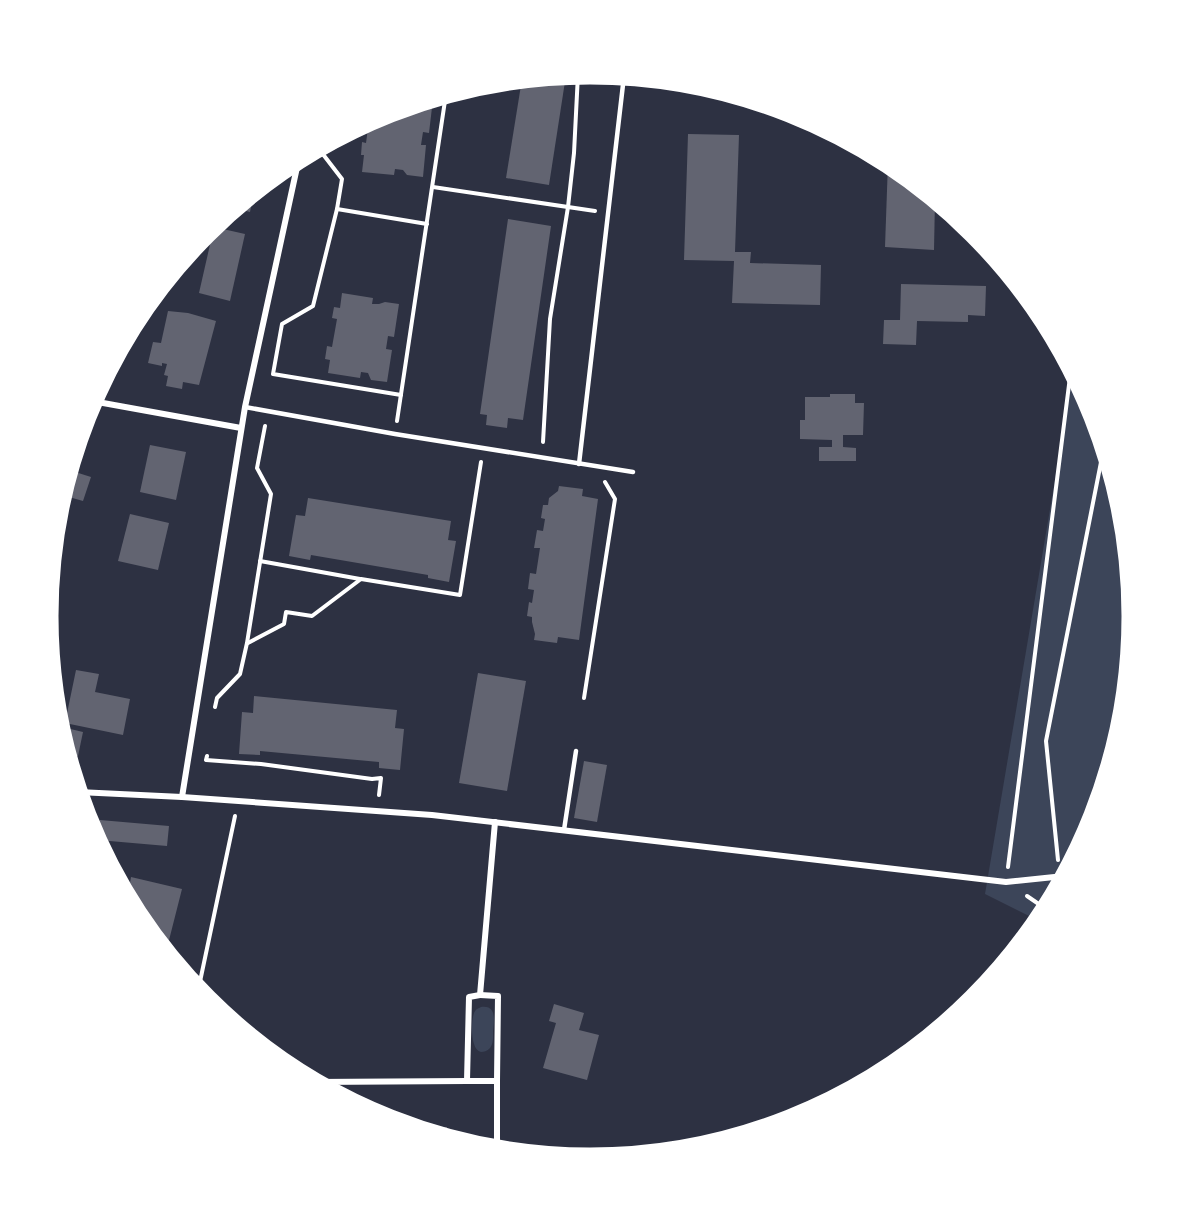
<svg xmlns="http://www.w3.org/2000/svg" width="1180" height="1232" font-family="'Open Sans',sans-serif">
	<rect width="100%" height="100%" fill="#2d3142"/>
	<g fill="#3c4559">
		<polygon points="1073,373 1092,408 1123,510 1133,616 1123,722 1092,824 1039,921 985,894"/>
		<path d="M481,1007C497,1005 494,1020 493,1031C493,1036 494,1044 489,1049C487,1051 484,1052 481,1052C470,1050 471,1021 474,1013C476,1009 477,1009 481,1007Z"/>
	</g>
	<g fill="#626471">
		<polygon points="566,75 549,185 506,178 522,79"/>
		<polygon points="431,99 433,99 429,133 423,132 421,145 426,145 423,177 407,175 403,170 395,169 394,175 362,172 364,155 361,155 362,142 366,143 369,121 382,114"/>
		<polygon points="688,134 739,135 735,252 751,252 750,263 821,265 820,305 732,303 734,261 684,260"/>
		<polygon points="888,162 935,199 934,250 885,247"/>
		<polygon points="254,192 250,212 234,208"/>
		<polygon points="508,219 551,226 523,420 508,418 507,428 486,425 487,415 480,414"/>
		<polygon points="214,227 245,234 230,301 199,293"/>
		<polygon points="901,284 986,286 985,316 968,315 968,322 917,321 916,345 883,344 884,320 900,320"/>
		<polygon points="342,293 373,298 372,304 379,304 385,302 399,304 394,337 388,336 386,349 392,350 387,382 371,380 368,373 361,372 360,378 328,373 330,360 325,359 327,346 332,347 337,319 332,318 334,307 340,308"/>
		<polygon points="168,311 188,313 216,321 199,385 183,382 182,389 166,386 168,376 164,375 167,364 162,363 162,366 148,363 153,342 161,343"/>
		<polygon points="830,394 855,394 855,403 864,403 863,435 843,435 843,447 856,448 856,461 819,461 819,447 832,447 832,440 800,439 800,420 805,420 805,397 830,397"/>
		<polygon points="150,445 186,452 176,500 140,492"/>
		<polygon points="69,470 91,477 83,501 62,495"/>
		<polygon points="559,486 583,489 582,496 598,499 579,640 558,637 557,643 534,640 535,634 532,622 532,617 527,616 529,602 532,603 534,590 528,589 530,573 536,574 540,548 534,548 537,530 543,531 545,519 541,518 543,505 548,505 549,498 558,491"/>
		<polygon points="308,498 451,521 448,540 456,541 449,582 428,578 428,575 311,555 310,560 289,556 296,515 305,516"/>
		<polygon points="130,514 169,523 158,570 118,561"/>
		<polygon points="76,670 99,674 95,692 130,699 123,735 65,723"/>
		<polygon points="478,673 526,681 507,791 459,783"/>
		<polygon points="254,696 397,710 395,728 404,729 400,770 379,768 379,762 260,751 260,755 239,754 242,712 253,713"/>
		<polygon points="58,726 83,732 78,756 67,754"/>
		<polygon points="584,761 607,765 597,822 574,818"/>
		<polygon points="100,820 169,826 167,846 98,840"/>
		<polygon points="131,877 182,889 166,952 138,918 118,880 130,883"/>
		<polygon points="554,1004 584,1013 579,1030 599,1035 587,1080 543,1068 556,1023 549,1021"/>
		<polygon points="413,1127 447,1127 447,1138"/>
	</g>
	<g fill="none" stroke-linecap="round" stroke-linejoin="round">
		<g stroke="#fff" stroke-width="4">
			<polyline points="324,145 322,153 342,179 337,209 313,306 282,324 273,374 401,395"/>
			<polyline points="433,187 595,211"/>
			<polyline points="337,209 427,224"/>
			<polyline points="397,421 446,94"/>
			<polyline points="543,442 550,319 568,207 574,153 578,74"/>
			<polyline points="260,561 360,579"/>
			<polyline points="248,643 284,624 286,612 312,616 361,579 460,595 481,462"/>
			<polyline points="584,698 615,499 605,482"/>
			<polyline points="215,707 217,698 240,674 247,643 271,494 257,468 265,426"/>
			<polyline points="207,756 206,760 261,764 372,779 381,778 379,795"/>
			<polyline points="1058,860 1046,741 1104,447"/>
			<polyline points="1008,867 1071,369"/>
			<polyline points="1027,896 1046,909"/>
			<polyline points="198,991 235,816"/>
		</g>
		<g stroke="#fff" stroke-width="4.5">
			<polyline points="245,407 395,434 633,472"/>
			<polyline points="579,464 624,76"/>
			<polyline points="564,830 576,751"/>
		</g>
		<g stroke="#fff" stroke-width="6">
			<polyline points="92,401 241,428"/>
			<polyline points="78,792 182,797 432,815 1006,882 1064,876"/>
			<polyline points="182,797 245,407 299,158"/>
			<polyline points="495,822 480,995 469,997 467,1081 497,1081 497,1150"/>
			<polyline points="480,995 498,996 497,1081"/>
			<polyline points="314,1082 467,1081"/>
		</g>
	</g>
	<path d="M0 0H1180V1232H0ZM57 616a533 533 0 1 1 1066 0a533 533 0 1 1-1066 0Z" fill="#fff" fill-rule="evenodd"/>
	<path fill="none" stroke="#fff" stroke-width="3" d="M57 616a533 533 0 1 1 1066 0a533 533 0 1 1-1066 0Z"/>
</svg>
